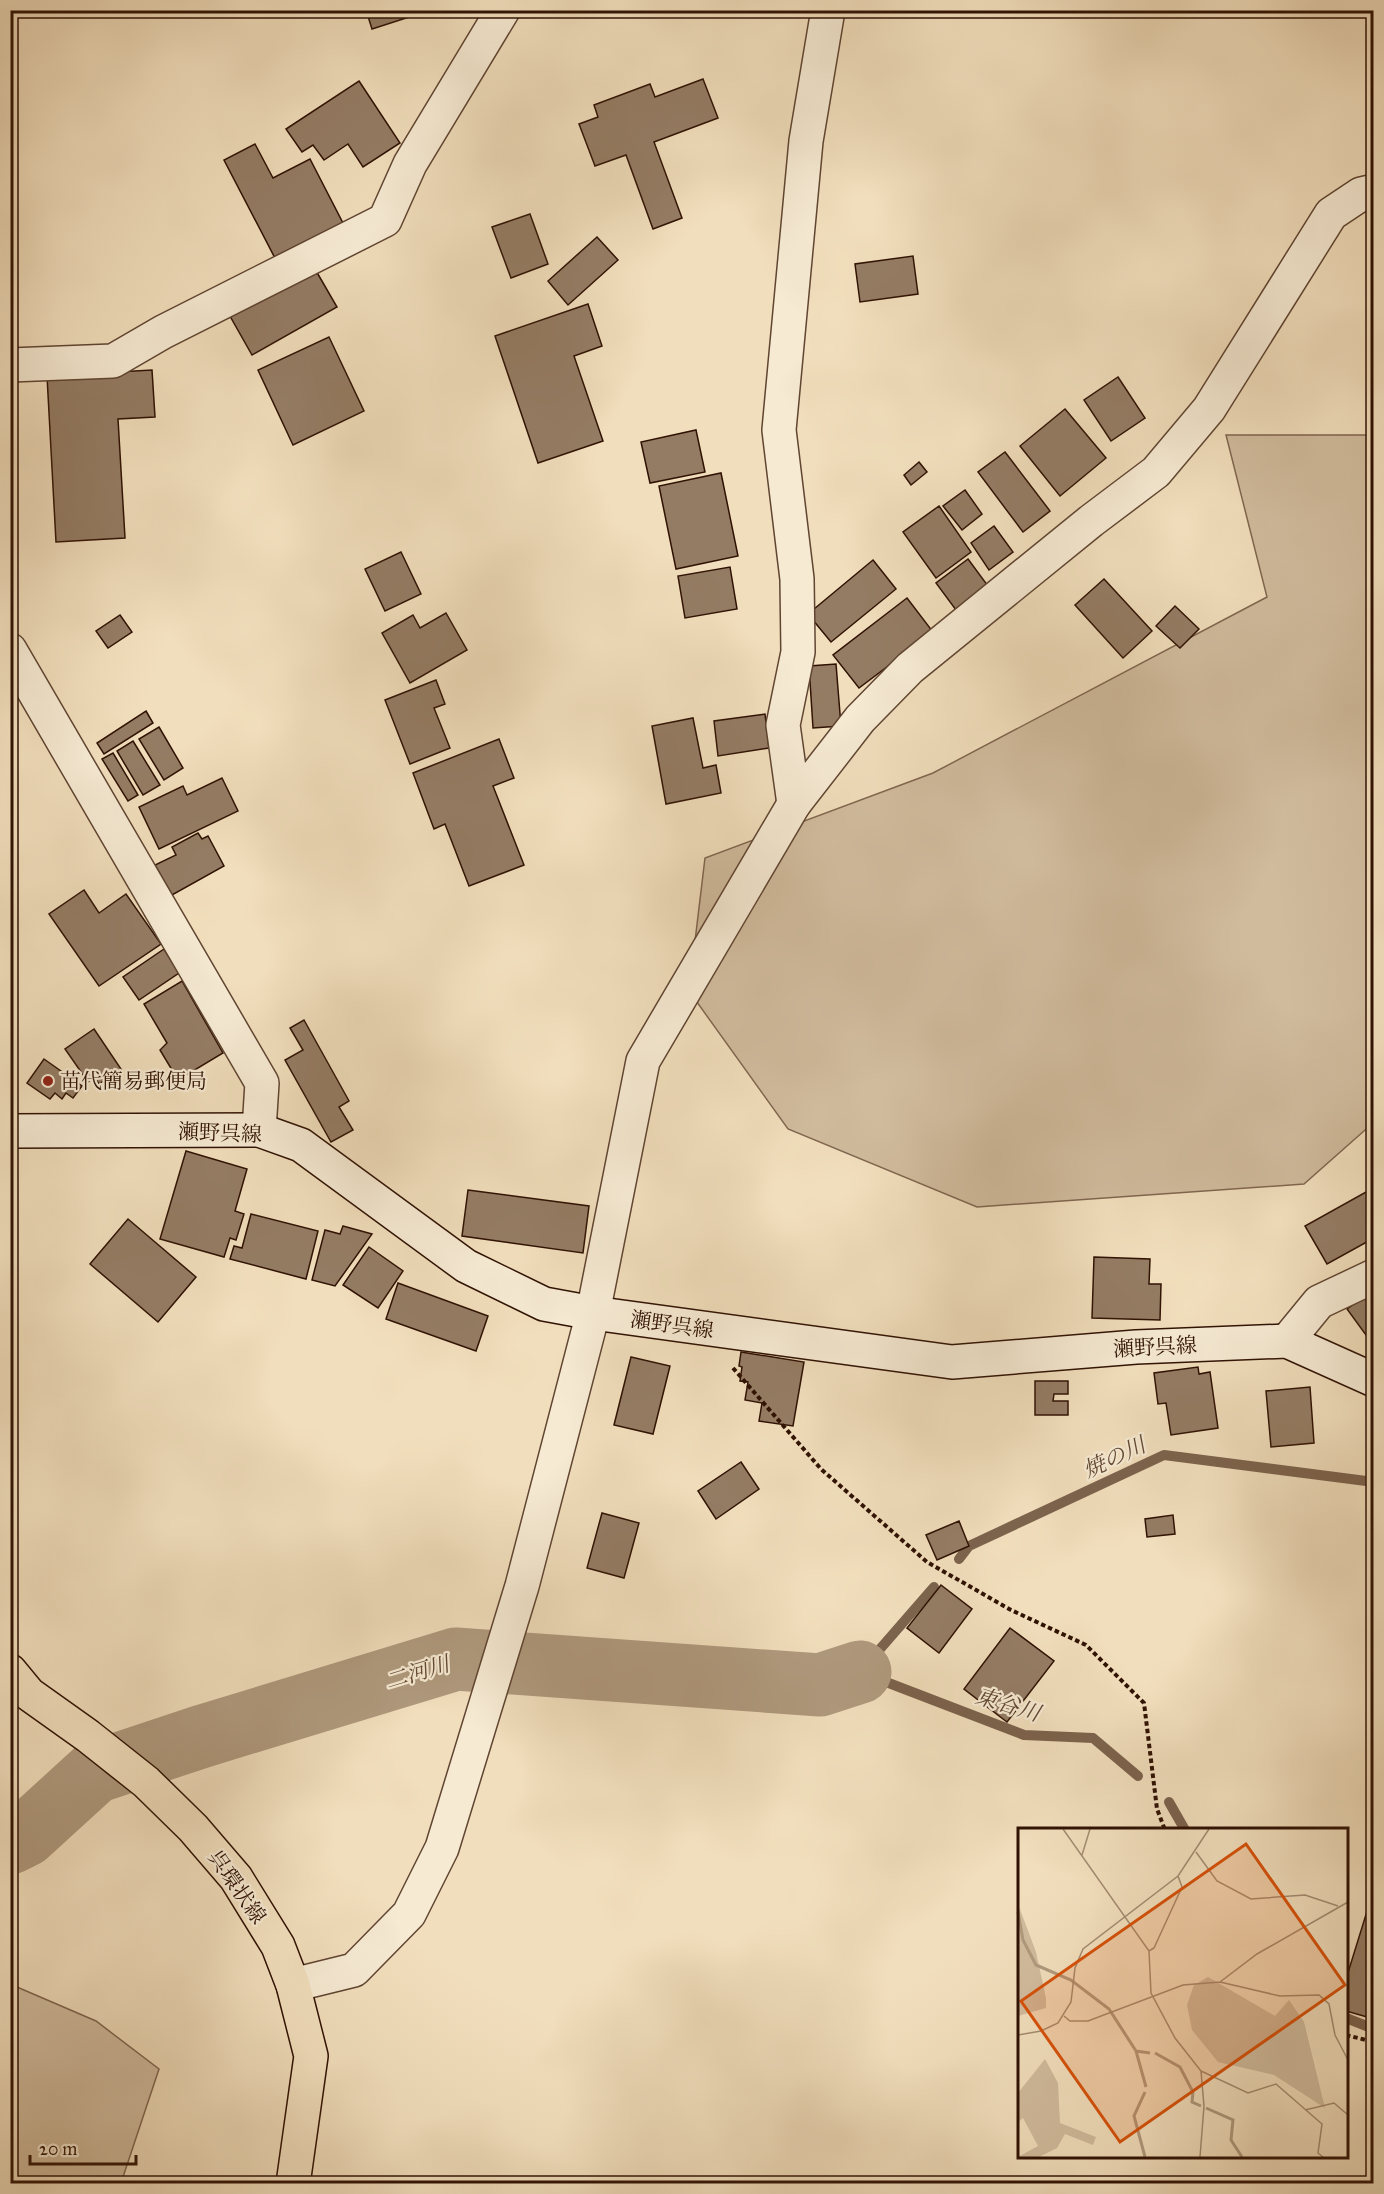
<svg xmlns="http://www.w3.org/2000/svg" width="1384" height="2194" font-family="'IM FELL Great Primer','Noto Serif JP',serif">
	<rect width="100%" height="100%" fill="#f1debc"/>
	<filter id="stains"><feTurbulence type="fractalNoise" baseFrequency=".00333" numOctaves="4"/><feColorMatrix values="0 0 0 0 .2 0 0 0 0 .09 0 0 0 0 .02 0 0 0 .5 -.17"/></filter>
	<radialGradient id="worn" r=".72"><stop offset=".6" stop-color="#630" stop-opacity="0"/><stop offset="1" stop-color="#630" stop-opacity=".3"/></radialGradient>
	<g fill="#d0bb9d" stroke="#806650" stroke-width="1.5">
		<polygon points="1226,435 1373,435 1373,1123 1304,1184 977,1207 788,1129 689,991 705,858 933,773 1267,597"/>
		<polygon points="10,1984 96,2021 159,2069 121,2183 11,2183"/>
	</g>
	<g fill="none" stroke-linecap="round" stroke-linejoin="round">
		<g stroke="#7c634d" stroke-width="10">
			<polyline points="959,1559 969,1546 1164,1455 1374,1482"/>
			<polyline points="934,1587 860,1672 1024,1735 1093,1738 1138,1776"/>
			<polyline points="1169,1802 1185,1830"/>
			<polyline points="1346,2018 1374,2029"/>
		</g>
		<polyline stroke="#af997d" stroke-width="63" points="10,1843 26,1835 95,1772 200,1737 456,1659 820,1685 860,1672"/>
	</g>
	<g fill="#947c64" stroke="#301204" stroke-width="1.5">
		<polygon points="366,10 428,10 428,11 372,29"/>
		<polygon points="472,10 492,10 480,20"/>
		<polygon points="703,79 718,118 654,142 682,218 653,229 626,155 595,166 579,124 598,117 594,105 650,84 655,97"/>
		<polygon points="359,81 400,143 363,167 348,144 324,160 313,145 302,152 286,129"/>
		<polygon points="255,144 273,178 310,159 345,227 277,262 224,160"/>
		<polygon points="530,214 548,264 511,278 492,227"/>
		<polygon points="597,237 618,260 568,305 548,281"/>
		<polygon points="913,256 918,294 860,302 855,264"/>
		<polygon points="315,269 337,307 252,355 226,309"/>
		<polygon points="588,304 602,346 574,356 603,441 538,463 495,336"/>
		<polygon points="329,337 364,411 293,445 258,370"/>
		<polygon points="152,370 155,417 118,419 125,538 56,542 47,376"/>
		<polygon points="1118,377 1145,418 1111,441 1084,400"/>
		<polygon points="1065,409 1106,458 1060,496 1020,446"/>
		<polygon points="696,430 705,472 650,483 641,442"/>
		<polygon points="1005,452 1050,511 1023,532 978,472"/>
		<polygon points="919,462 927,472 911,485 904,475"/>
		<polygon points="721,473 738,556 676,569 659,486"/>
		<polygon points="965,490 982,514 962,530 943,506"/>
		<polygon points="939,506 971,552 936,578 903,532"/>
		<polygon points="994,526 1013,552 989,570 971,543"/>
		<polygon points="401,552 421,594 385,611 365,569"/>
		<polygon points="968,559 988,586 956,610 936,583"/>
		<polygon points="873,560 896,589 831,642 808,614"/>
		<polygon points="730,567 737,609 685,618 678,576"/>
		<polygon points="1104,579 1152,631 1123,658 1075,605"/>
		<polygon points="907,598 933,632 859,688 833,655"/>
		<polygon points="1175,606 1199,629 1180,648 1156,626"/>
		<polygon points="446,613 467,650 410,683 382,633 413,615 420,628"/>
		<polygon points="120,615 132,632 108,648 96,631"/>
		<polygon points="836,664 841,726 813,728 809,666"/>
		<polygon points="436,680 445,704 434,708 450,748 410,764 385,700"/>
		<polygon points="146,711 153,723 104,754 97,743"/>
		<polygon points="765,714 769,748 718,756 714,721"/>
		<polygon points="693,718 703,768 716,765 721,793 666,804 652,726"/>
		<polygon points="159,727 183,768 164,780 139,739"/>
		<polygon points="499,739 514,778 493,786 524,865 469,886 445,824 434,829 413,773"/>
		<polygon points="133,741 160,785 143,795 117,751"/>
		<polygon points="113,753 138,795 128,801 102,759"/>
		<polygon points="222,778 238,811 159,849 139,807 183,786 187,795"/>
		<polygon points="198,833 202,839 208,836 224,866 172,895 155,865 176,855 172,847"/>
		<polygon points="84,890 99,913 126,894 161,944 99,986 49,914"/>
		<polygon points="164,949 179,973 139,1000 123,977"/>
		<polygon points="182,981 223,1053 178,1080 160,1050 167,1043 144,1004"/>
		<polygon points="304,1020 349,1101 339,1107 353,1130 331,1142 285,1060 303,1050 290,1028"/>
		<polygon points="94,1029 121,1069 99,1084 94,1077 88,1082 65,1049"/>
		<polygon points="44,1059 82,1086 73,1098 66,1093 62,1099 55,1093 50,1099 27,1083"/>
		<polygon points="186,1151 247,1169 235,1211 244,1214 236,1240 230,1238 224,1257 160,1239"/>
		<polygon points="468,1190 589,1206 583,1253 462,1236"/>
		<polygon points="1366,1192 1374,1205 1374,1238 1327,1264 1305,1226"/>
		<polygon points="251,1214 318,1231 306,1279 230,1259 234,1246 242,1248"/>
		<polygon points="128,1219 196,1277 158,1322 90,1264"/>
		<polygon points="343,1226 372,1234 335,1286 312,1280 325,1230 340,1234"/>
		<polygon points="369,1247 403,1271 378,1308 343,1285"/>
		<polygon points="1094,1257 1150,1259 1149,1284 1161,1284 1160,1320 1092,1318"/>
		<polygon points="398,1283 488,1316 476,1351 386,1319"/>
		<polygon points="1374,1290 1374,1346 1347,1309"/>
		<polygon points="741,1352 804,1362 793,1426 759,1421 762,1403 745,1400 748,1382 740,1381 742,1367 739,1366"/>
		<polygon points="631,1357 670,1366 653,1434 614,1425"/>
		<polygon points="1198,1367 1199,1374 1210,1372 1218,1428 1171,1435 1166,1403 1158,1404 1154,1373"/>
		<polygon points="1035,1381 1068,1381 1068,1394 1054,1394 1053,1401 1068,1401 1068,1415 1035,1415"/>
		<polygon points="1310,1387 1314,1443 1271,1447 1266,1391"/>
		<polygon points="741,1462 759,1489 716,1519 698,1491"/>
		<polygon points="602,1513 639,1523 624,1578 587,1568"/>
		<polygon points="1173,1515 1175,1534 1147,1537 1145,1519"/>
		<polygon points="959,1521 969,1546 937,1560 926,1535"/>
		<polygon points="941,1585 972,1609 939,1653 907,1628"/>
		<polygon points="1010,1628 1054,1661 1007,1722 964,1689"/>
		<polygon points="1368,1908 1374,1909 1374,2019 1346,2011 1346,1979"/>
	</g>
	<g fill="none" stroke-linecap="round" stroke-linejoin="round">
		<defs>
			<g id="street">
				<polyline points="10,365 113,361 163,332 385,220 410,164 503,10"/>
				<polyline points="10,650 262,1083 259,1130"/>
				<polyline points="794,804 783,725 798,652 797,579 779,430 806,141 828,10"/>
				<polyline points="1287,1341 1319,1302 1374,1276"/>
				<polyline points="293,1985 354,1970 409,1914 442,1848 522,1586 593,1313 643,1061 794,804 860,719 910,668 1091,521 1156,472 1209,409 1331,214 1361,194 1374,191"/>
			</g>
			<polyline id="secondary" points="10,1131 259,1130 301,1145 466,1266 544,1304 593,1313 952,1362 1136,1347 1287,1341 1374,1380"/>
			<polyline id="primary" points="10,1671 29,1694 88,1736 146,1782 193,1828 236,1878 278,1946 293,1985 311,2056 293,2184"/>
		</defs>
		<use href="#street" stroke="#604532" stroke-width="36"/>
		<use href="#secondary" stroke="#301204" stroke-width="36"/>
		<use href="#primary" stroke="#301204" stroke-width="36"/>
		<g stroke="#301204" stroke-width="4" stroke-dasharray="4.5 3" stroke-linecap="butt">
			<polyline points="733,1368 821,1469 927,1562 1011,1610 1086,1645 1144,1703 1157,1809 1165,1830"/>
			<polyline points="1346,2035 1374,2042"/>
		</g>
		<use href="#street" stroke="#f6ead3" stroke-width="33"/>
		<use href="#secondary" stroke="#f6ead3" stroke-width="33"/>
		<use href="#primary" stroke="#f1debc" stroke-width="33"/>
	</g>
	<circle fill="#8f2418" stroke="#f6ead3" stroke-width="2" cx="48" cy="1081" r="6"/>
	<g text-anchor="middle" stroke-width="4.5" stroke-linejoin="round" paint-order="stroke">
		<g font-size="21" fill="#301204" stroke="#f6ead3" text-anchor="start">
			<text x="60" y="1088">苗代簡易郵便局</text>
		</g>
		<g font-size="21" fill="#301204" stroke="#f6ead3">
			<text transform="translate(220 1133) rotate(2)" y="7">瀬野呉線</text>
			<text transform="translate(672 1325) rotate(8)" y="7">瀬野呉線</text>
			<text transform="translate(1155 1347) rotate(-3)" y="7">瀬野呉線</text>
			<text transform="translate(237 1887) rotate(55)" y="7">呉環状線</text>
		</g>
		<g font-size="22" font-style="italic" fill="#634834" stroke="#f6ead3">
			<text transform="translate(1114 1457) rotate(-25)" y="8">焼の川</text>
			<text transform="translate(417 1672) rotate(-17)" y="8">二河川</text>
			<text transform="translate(1008 1704) rotate(17)" y="8">東谷川</text>
		</g>
	</g>
	<g transform="translate(1018 1828)">
		<rect width="330" height="330" fill="#f1debc"/>
		<path d="M0,76L18,124L28,170V180L0,188ZM190,149L257,188L271,172L286,194L307,280L256,247L200,234L174,202L169,177L176,157ZM27,231L40,255L42,295L78,309L75,317L47,306L39,320L21,329H0L20,318L5,290L0,294V265Z" fill="#d0bb9d"/>
		<path fill="none" stroke="#af997d" stroke-width="3" d="M0,84L5,112L18,137L53,152L91,181L118,223M137,225L162,239L175,264L174,274L183,278M128,259L118,223L132,225M127,264L116,288L127,329M188,280L215,292L213,312L224,329"/>
		<path fill="none" stroke="#a48c72" stroke-width="1.5" d="M45,1L131,123L133,165L157,210L183,243L186,278L182,329M178,24L199,53L233,71L287,67L320,78M64,27L72,1M131,123L136,120L164,59L160,48M202,154L239,126L330,74M46,188L52,193H70L165,157L202,154L262,168L301,167L311,176L317,207L330,232M0,207L23,203L40,195L53,174L57,140L65,121L160,48L191,1M183,243L230,265L258,256L304,296L300,325L305,329M287,282L316,275L330,287"/>
		<path fill="#d6520b" fill-opacity="0.15" stroke="#d6520b" stroke-width="3" d="M228,16L327,157L102,314L3,173Z"/>
		<rect width="330" height="330" fill="none" stroke="#301204" stroke-width="3"/>
	</g>
	<rect width="1384" height="2194" fill="none" stroke="#f1debc" stroke-width="36"/>
	<rect x="12" y="12" width="1360" height="2170" fill="none" stroke="#301204" stroke-width="3"/>
	<rect x="18" y="18" width="1348" height="2158" fill="none" stroke="#301204" stroke-width="1.5"/>
	<path d="M30 2155v9h106v-9" fill="none" stroke="#301204" stroke-width="3"/>
	<text x="39" y="2155" font-size="18" fill="#301204" stroke="#f6ead3" stroke-width="4.5" paint-order="stroke">20 m</text>
	<rect width="100%" height="100%" filter="url(#stains)"/>
	<rect width="100%" height="100%" fill="url(#worn)"/>
</svg>
